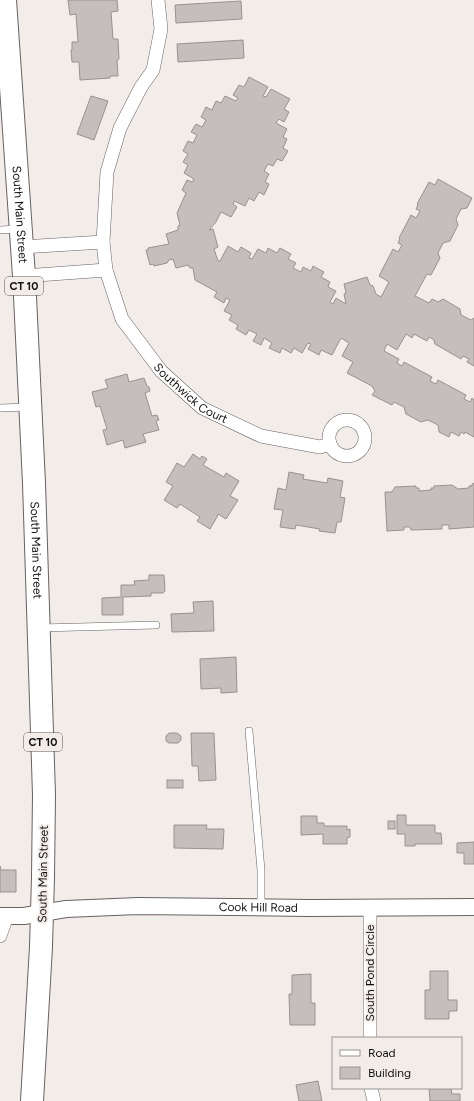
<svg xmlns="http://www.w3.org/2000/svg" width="474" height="1101" font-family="Figtree,sans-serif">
	<rect width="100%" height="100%" fill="#f3edea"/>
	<g fill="#c5bebc" stroke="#98928f">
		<polygon points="68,0 117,0 118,11 111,12 113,39 118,39 119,59 117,60 118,76 110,76 110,78 80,80 79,62 72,62 71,50 72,50 72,42 78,42 76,14 70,15"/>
		<polygon points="241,1 242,19 176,23 175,5"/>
		<polygon points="243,40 244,58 178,62 177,44"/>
		<polygon points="249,77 268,87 263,96 266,97 271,89 290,99 284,109 289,112 284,122 279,119 276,123 287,129 283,137 287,139 283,148 288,151 282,161 277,159 273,166 268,164 264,171 269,174 265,182 269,184 264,195 259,192 254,201 249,198 245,206 234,201 233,204 237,207 231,217 221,212 216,222 209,230 213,229 218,247 214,249 218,261 220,261 228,246 238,252 241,247 251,253 249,258 252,259 258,249 266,253 268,248 277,253 280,248 291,254 288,259 296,263 293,268 301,272 303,267 311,271 313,266 324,272 321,277 330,282 328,287 336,291 330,302 333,304 336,298 346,304 344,294 346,293 344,284 367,277 370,285 373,286 376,294 381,297 389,282 379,276 393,249 398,252 402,245 398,243 400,239 399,238 411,215 416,218 420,211 416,209 418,205 417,204 429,182 435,185 438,179 472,198 467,208 461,209 456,219 458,225 450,241 443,243 438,253 440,258 431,275 427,274 415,296 429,303 432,299 438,302 443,299 460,309 461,315 471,320 474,318 474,366 467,362 469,359 463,356 461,359 435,344 434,340 429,337 427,341 414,334 412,338 406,334 397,350 387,344 384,351 399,359 397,363 402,366 404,362 432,377 430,381 436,384 438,380 466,395 464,399 470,402 472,398 474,400 474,437 465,432 464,434 461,432 459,436 451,432 449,437 439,432 438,425 428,420 421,422 406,414 404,407 394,402 392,405 372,395 375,391 372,386 347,373 353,362 342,356 349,343 341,338 332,355 321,350 319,355 308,349 311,344 308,343 302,353 294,348 291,353 282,348 280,353 269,348 272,343 264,338 261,345 253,341 257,334 249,330 246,335 236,329 238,325 229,320 232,315 224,311 230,300 226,298 224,303 214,297 217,292 195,280 193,268 190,268 188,265 176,268 173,259 169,260 167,263 154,266 153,264 150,265 146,250 148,250 148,248 169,244 166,234 178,230 178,226 180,225 177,213 186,193 182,190 187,180 192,182 194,179 184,173 188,165 183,162 188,154 183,151 188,141 193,143 197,135 191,132 196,124 202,127 206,120 201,117 206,107 212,110 216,101 221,103 225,96 236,101 238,98 233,95 239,85 244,87"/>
		<polygon points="91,96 108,101 94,140 77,134"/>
		<polygon points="127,374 129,382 144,378 147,386 149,387 150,391 145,393 152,416 157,415 159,420 156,421 159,430 143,434 146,442 125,448 123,440 107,445 103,430 107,429 100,406 96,407 92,392 108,388 105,380"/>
		<polygon points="193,454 200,459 202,456 207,459 203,465 224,477 226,473 239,481 230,496 238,500 226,519 218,514 217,517 210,529 197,521 200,517 180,504 177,508 164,500 173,486 166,482 177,463 184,467"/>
		<polygon points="289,472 304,475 303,479 327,483 328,478 343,481 340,497 345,498 341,522 337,522 335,533 319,531 320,529 296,525 295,529 280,527 283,510 274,509 278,488 286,490"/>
		<polygon points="474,483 474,527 449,529 449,525 442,525 442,529 411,530 410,527 404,527 404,530 387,531 385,492 392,492 395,487 416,486 416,488 419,488 419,491 431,490 431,488 434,488 434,486 452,485 458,489 469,488 469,486 472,486 472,484"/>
		<polygon points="149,575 164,575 165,591 163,593 151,593 151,596 123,597 123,615 102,615 102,598 121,597 121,585 135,585 134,581 149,580"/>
		<polygon points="213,601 214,631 172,632 171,614 194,613 193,602"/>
		<polygon points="236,657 237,692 221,693 221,688 201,689 200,659"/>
		<polygon points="169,733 177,733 181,736 181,740 178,743 169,743 166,741 166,736"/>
		<polygon points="191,733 214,733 216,780 199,781 198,766 192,766"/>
		<rect x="167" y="780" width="16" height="8"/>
		<polygon points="397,815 406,815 406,825 435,825 435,833 441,833 442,844 415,844 415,846 405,846 405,834 397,834"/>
		<polygon points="301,816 317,816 317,823 324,823 324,826 347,826 347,830 350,829 350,837 347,838 347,844 323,844 323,834 301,835"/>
		<rect x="388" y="821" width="7" height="8"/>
		<polygon points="174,825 207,825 206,829 224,829 223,849 174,848"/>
		<polygon points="474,842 474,864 464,864 464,853 457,853 457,843"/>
		<polygon points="0,866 1,870 16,870 16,892 0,892"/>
		<polygon points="430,971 448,971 448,1000 457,1000 457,1011 449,1011 449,1019 425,1019 425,990 430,990"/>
		<polygon points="311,974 311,1003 315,1003 315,1025 290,1025 289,994 292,994 292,975"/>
		<polygon points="318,1081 322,1101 299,1101 296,1085"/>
		<polygon points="429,1088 451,1088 452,1094 460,1094 460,1101 430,1101"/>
	</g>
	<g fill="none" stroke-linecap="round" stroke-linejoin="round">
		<defs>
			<g id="service">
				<polyline points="0,230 18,229"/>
				<polyline points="0,408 28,407"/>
				<polyline points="40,628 156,625"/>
				<polyline points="249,731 261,870 261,907"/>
			</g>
			<g id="minor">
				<path id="s1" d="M158,0L161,29L153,70L141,87L120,128L107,172L103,242L106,270L122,319L161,371L202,408L261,436L320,447L330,444"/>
				<polyline points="22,247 103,242"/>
				<polyline points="24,276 106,270"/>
				<circle cx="347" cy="438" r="18"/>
				<polyline points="370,908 370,1038"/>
				<polyline points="0,936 7,916"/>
				<polyline points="371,1088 374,1101"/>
			</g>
			<g id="tertiary">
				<path id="s2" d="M0,916H24L66,909L138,906L310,908L474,907"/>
			</g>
			<g id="trunk">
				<path id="s3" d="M5,0L24,276L34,483L44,795L43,877L41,947L32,1101"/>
			</g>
		</defs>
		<use href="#service" stroke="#686260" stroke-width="8"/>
		<use href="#minor" stroke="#686260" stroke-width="14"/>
		<use href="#tertiary" stroke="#686260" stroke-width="18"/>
		<use href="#trunk" stroke="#686260" stroke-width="24"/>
		<use href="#service" stroke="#fff" stroke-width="7"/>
		<use href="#minor" stroke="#fff" stroke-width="13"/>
		<use href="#tertiary" stroke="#fff" stroke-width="16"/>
		<use href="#trunk" stroke="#fff" stroke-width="22"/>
	</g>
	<g text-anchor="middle" stroke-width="4" stroke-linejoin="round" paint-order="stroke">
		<g fill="#f3edea" stroke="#565351" stroke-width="1">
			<rect x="5" y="277" width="38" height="18" rx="3"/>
			<rect x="24" y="733" width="38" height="18" rx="3"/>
		</g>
		<g font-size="11" font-weight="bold" fill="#131110">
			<text x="24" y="290">CT 10</text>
			<text x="43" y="746">CT 10</text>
		</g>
		<g font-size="12" fill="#131110" stroke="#f3edea">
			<text dy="4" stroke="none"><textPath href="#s3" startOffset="215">South Main Street</textPath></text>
			<text dy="4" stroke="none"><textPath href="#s1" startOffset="436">Southwick Court</textPath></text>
			<text dy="4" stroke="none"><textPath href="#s3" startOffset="551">South Main Street</textPath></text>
			<text transform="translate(43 874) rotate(-89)" y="4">South Main Street</text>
			<text dy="4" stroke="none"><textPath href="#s2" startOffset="259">Cook Hill Road</textPath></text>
			<text transform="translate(370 973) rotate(-90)" y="4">South Pond Circle</text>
		</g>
	</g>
	<rect x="332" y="1037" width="130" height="52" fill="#f3edea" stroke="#999593"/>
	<rect x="340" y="1050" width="20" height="6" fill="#ffffff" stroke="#999593"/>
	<text x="368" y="1057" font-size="12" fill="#131110">Road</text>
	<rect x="340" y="1067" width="20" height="12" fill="#c5bebc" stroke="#999593"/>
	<text x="368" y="1077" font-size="12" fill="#131110">Building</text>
</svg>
